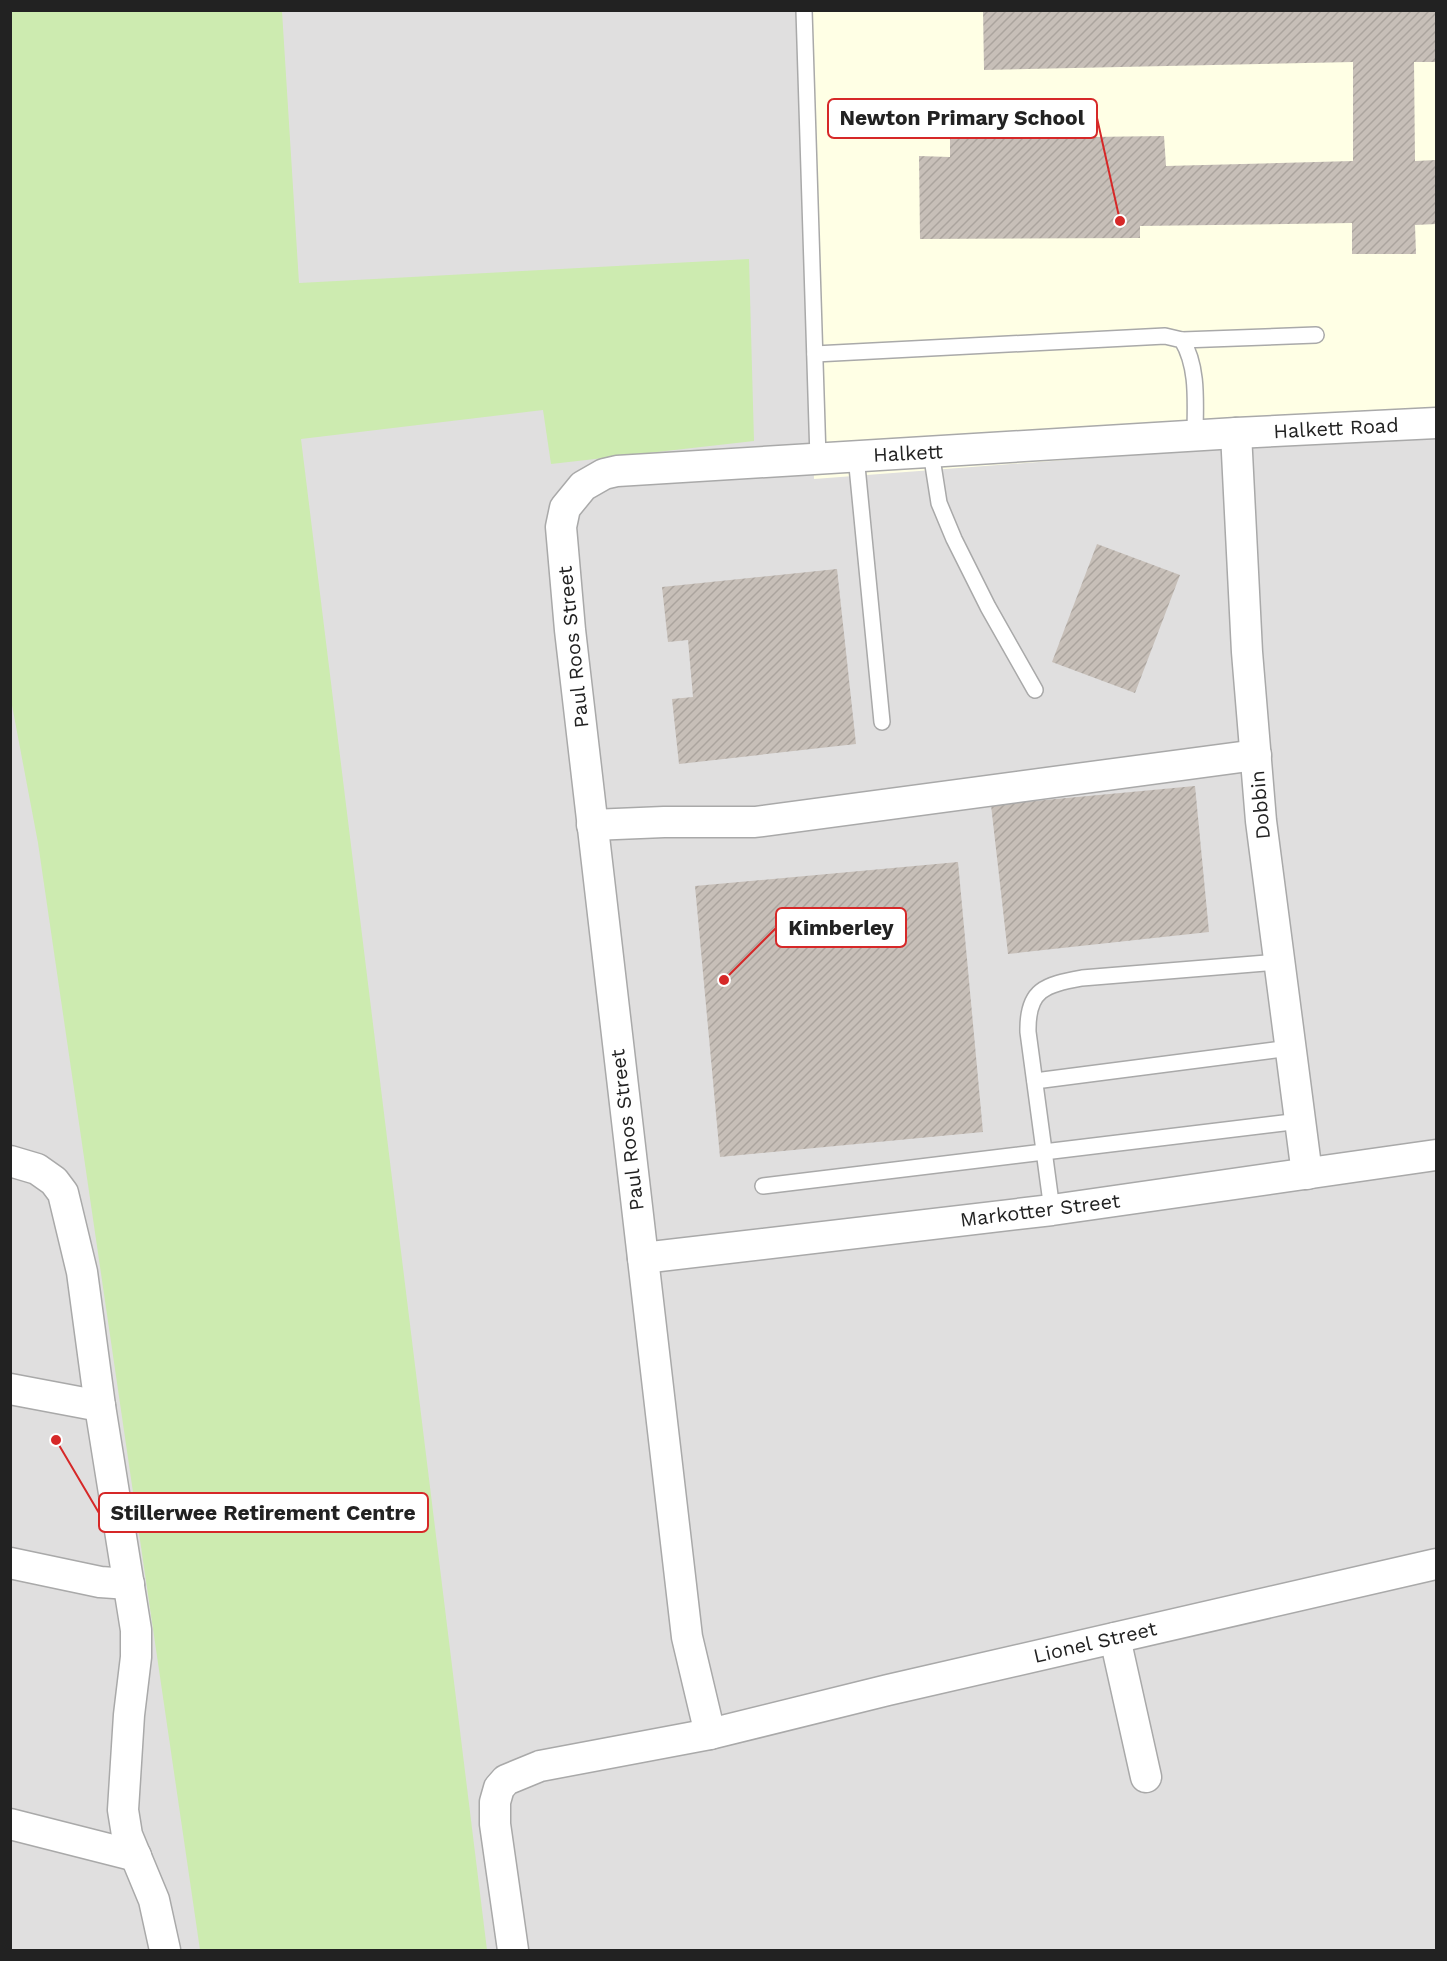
<svg xmlns="http://www.w3.org/2000/svg" width="1447" height="1961" font-family="'Work Sans',sans-serif">
	<defs>
		<pattern id="building-hatch" width="6" height="6" patternUnits="userSpaceOnUse" patternTransform="scale(1.5)"><rect width="6" height="6" fill="#c7bfb8"/><path d="M-1 1l2-2M0 6l6-6M5 7l2-2" fill="none" stroke="#aba49e"/></pattern>
	</defs>
	<rect width="100%" height="100%" fill="#f2efe9"/>
	<rect fill="#e0dfdf" x="11" y="11" width="1425" height="1939"/>
	<polygon fill="#ffffe5" points="797,11 1436,11 1436,432 814,479"/>
	<polygon fill="#cdebb0" points="10,11 282,11 299,283 749,259 754,441 551,464 543,410 301,439 487,1950 200,1950 38,843 11,700"/>
	<g fill="url(#building-hatch)">
		<polygon points="983,10 1436,10 1436,62 1414,62 1415,161 1436,160 1436,224 1415,225 1416,254 1352,254 1352,223 1140,226 1140,238 920,239 919,156 950,157 950,139 1164,136 1166,166 1353,161 1353,62 984,70"/>
		<polygon points="1097,544 1180,575 1135,693 1052,662"/>
		<polygon points="837,569 856,744 679,764 672,699 693,697 688,640 668,642 662,587"/>
		<polygon points="1195,786 1209,932 1008,954 991,805"/>
		<polygon points="958,862 983,1132 720,1157 695,886"/>
	</g>
	<g fill="none" stroke-linecap="round" stroke-linejoin="round">
		<defs>
			<g id="service">
				<polyline points="804,10 818,458"/>
				<polyline points="1182,340 1316,335"/>
				<path d="M815,354L1165,336L1182,340C1199,368 1195,405 1195,436"/>
				<polyline points="931,452 939,503 954,539 988,607 1035,690"/>
				<polyline points="856,456 882,722"/>
				<polyline points="1035,1081 1290,1048"/>
				<polyline points="763,1186 1300,1121"/>
				<path d="M1052,1210L1028,1032C1027,989 1045,985 1082,978L1279,962"/>
			</g>
			<g id="minor">
				<polyline points="1436,423 1236,433 617,471 604,474 583,486 565,508 561,527 570,630 687,1637 710,1734 888,1690 1436,1564"/>
				<polyline points="1236,433 1247,652 1261,821 1307,1174"/>
				<polyline points="592,825 664,822 755,822 1256,755"/>
				<polyline points="10,1161 37,1169 54,1181 63,1193 82,1272 100,1406 136,1630 136,1657 129,1715 123,1810 127,1835 154,1900 165,1950"/>
				<polyline points="643,1258 1052,1210 1436,1155"/>
				<polyline points="10,1389 100,1406"/>
				<polyline points="10,1563 100,1582 129,1584"/>
				<polyline points="1115,1638 1146,1777"/>
				<polyline points="10,1824 136,1856"/>
				<polyline points="513,1950 495,1824 495,1802 499,1788 506,1780 540,1766 710,1734"/>
			</g>
		</defs>
		<use href="#service" stroke="#a9a9a9" stroke-width="18"/>
		<use href="#minor" stroke="#a9a9a9" stroke-width="33"/>
		<use href="#service" stroke="#fff" stroke-width="15"/>
		<use href="#minor" stroke="#fff" stroke-width="30"/>
	</g>
	<g text-anchor="middle" stroke-width="4.5" stroke-linejoin="round" paint-order="stroke">
		<g font-size="20" fill="#222" stroke="#fff">
			<text transform="translate(1336 428) rotate(-3)" y="7">Halkett Road</text>
			<text transform="translate(908 453) rotate(-3)" y="7">Halkett</text>
			<text transform="translate(573 647) rotate(-96)" y="7">Paul Roos Street</text>
			<text transform="translate(1260 805) rotate(-95)" y="7">Dobbin</text>
			<text transform="translate(627 1130) rotate(-97)" y="7">Paul Roos Street</text>
			<text transform="translate(1040 1210) rotate(-7)" y="7">Markotter Street</text>
			<text transform="translate(1095 1642) rotate(-13)" y="7">Lionel Street</text>
		</g>
	</g>
	<path fill="none" stroke="#d62828" stroke-width="2" d="M1120 221L1097 118M724 980L776 928M56 1440L99 1513"/>
	<g fill="#d62828" stroke="#fff" stroke-width="2">
		<circle cx="1120" cy="221" r="6"/>
		<circle cx="724" cy="980" r="6"/>
		<circle cx="56" cy="1440" r="6"/>
	</g>
	<g fill="#fff" stroke="#d62828" stroke-width="2">
		<rect x="828" y="99" width="269" height="39" rx="6"/>
		<rect x="776" y="908" width="130" height="39" rx="6"/>
		<rect x="99" y="1493" width="329" height="39" rx="6"/>
	</g>
	<g font-size="21" text-anchor="middle" font-weight="bold" fill="#222">
		<text x="962" y="125">Newton Primary School</text>
		<text x="841" y="935">Kimberley</text>
		<text x="263" y="1520">Stillerwee Retirement Centre</text>
	</g>
	<rect width="1447" height="1961" fill="none" stroke="#222222" stroke-width="24"/>
</svg>
